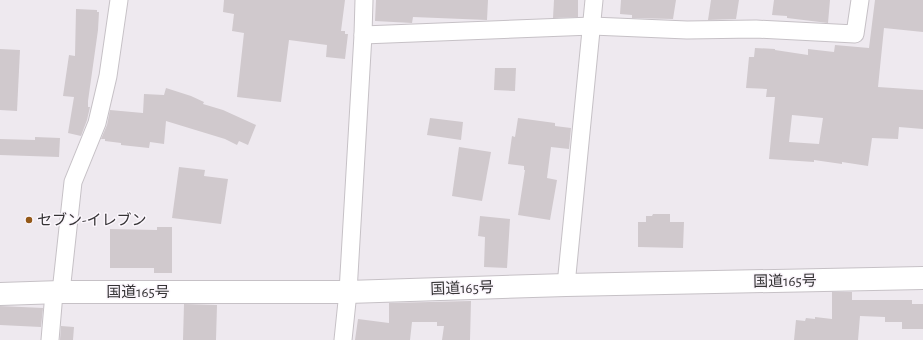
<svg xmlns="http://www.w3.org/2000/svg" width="923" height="340" font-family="'Alegreya Sans','Noto Sans JP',sans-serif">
	<rect width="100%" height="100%" fill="#eee9ef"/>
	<g fill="#d0c9cd" fill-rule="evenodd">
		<polygon points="224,0 345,0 341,31 345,31 345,34 348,34 345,59 326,57 327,45 289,40 281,102 237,97 244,33 232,31 234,14 223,12"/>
		<polygon points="376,0 488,0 487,20 413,17 412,23 375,21"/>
		<polygon points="554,0 578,0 578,17 553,18"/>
		<polygon points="621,0 676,0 673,19 632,18 632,15 620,14"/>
		<polygon points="711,0 739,0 736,19 708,20"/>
		<polygon points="774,0 830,0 828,23 787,18 787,16 772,15"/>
		<path d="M875,0H923V32L884,28L878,87L923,90V129L899,127L898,139L872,138L868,166L842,162V164L814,160V162L769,159L775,97H766L767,89L746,88L749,57H754L755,48L775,49V50L808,55V49L834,52L835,45L869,48ZM792,115L823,118L819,144L789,142Z"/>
		<polygon points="76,9 97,10 97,12 99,12 98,30 88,101 88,107 90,107 87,120 81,136 68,133 74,97 63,96 69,55 75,56"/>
		<polygon points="0,49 20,50 17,111 0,110"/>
		<polygon points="495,68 516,68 515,91 494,90"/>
		<polygon points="166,88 191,96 204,102 203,104 223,110 256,125 248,145 239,141 237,145 225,139 166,121 164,144 150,142 149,148 121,145 121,143 105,141 105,139 101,139 107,125 110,110 143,113 144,94 164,95"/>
		<polygon points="430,118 463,122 461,140 427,135"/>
		<polygon points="518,118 555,123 555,126 571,128 569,149 551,147 547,178 557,180 550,220 518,215 525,170 524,170 524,166 508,164 512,136 515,137"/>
		<polygon points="35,137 60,138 59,157 0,155 0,139 35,140"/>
		<polygon points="459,147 491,152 482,201 452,196"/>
		<polygon points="179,167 205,170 204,176 228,179 221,224 172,218"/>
		<polygon points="653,214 670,214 670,222 684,222 683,248 638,247 638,222 646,222 646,216 652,216"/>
		<polygon points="480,216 510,219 507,268 484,267 485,237 478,236"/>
		<polygon points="157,227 172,227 172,273 154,273 154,268 110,268 110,229 157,230"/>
		<polygon points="832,292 852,292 852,300 912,300 912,304 923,304 923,329 902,329 902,322 885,322 885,317 860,316 858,340 794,340 796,320 805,321 806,318 815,319 815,317 832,319"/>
		<polygon points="471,301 470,340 442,340 444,326 437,326 437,322 412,322 410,340 355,340 358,319 389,323 389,303"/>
		<polygon points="184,304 217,305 216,340 183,340"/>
		<polygon points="0,306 43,308 41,327 0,325"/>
		<polygon points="61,326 74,327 73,340 60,340"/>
	</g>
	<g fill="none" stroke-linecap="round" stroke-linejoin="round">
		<defs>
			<g id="street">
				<polyline points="363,35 592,26 687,30 756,29 855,34 860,0"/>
				<polyline points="566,285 594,0"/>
				<polyline points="61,292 73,182 97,123 108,76 119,0"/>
				<polyline points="50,340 54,293"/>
				<polyline points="343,340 348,292 363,35 364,0"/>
			</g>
			<polyline id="highway" points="0,294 61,292 348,292 566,285 923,278"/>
		</defs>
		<use href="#street" stroke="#c6c1c6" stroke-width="19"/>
		<use href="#highway" stroke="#c6c1c6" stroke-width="24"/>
		<use href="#street" stroke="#fff" stroke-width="17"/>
		<use href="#highway" stroke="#fff" stroke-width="22"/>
	</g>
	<circle fill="#935817" stroke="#fbf6fc" stroke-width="1.5" cx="29" cy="220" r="4"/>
	<g text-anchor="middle" stroke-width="3" stroke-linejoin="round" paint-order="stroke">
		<g font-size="15" fill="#353335" stroke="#fbf6fc" text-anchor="start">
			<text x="37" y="225">セブン-イレブン</text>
		</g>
		<g font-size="15" fill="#353335" stroke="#fbf6fc">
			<text transform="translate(785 281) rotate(-1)" y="5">国道165号</text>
			<text transform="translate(462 288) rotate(-2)" y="5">国道165号</text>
			<text x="138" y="297">国道165号</text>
		</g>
	</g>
</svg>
